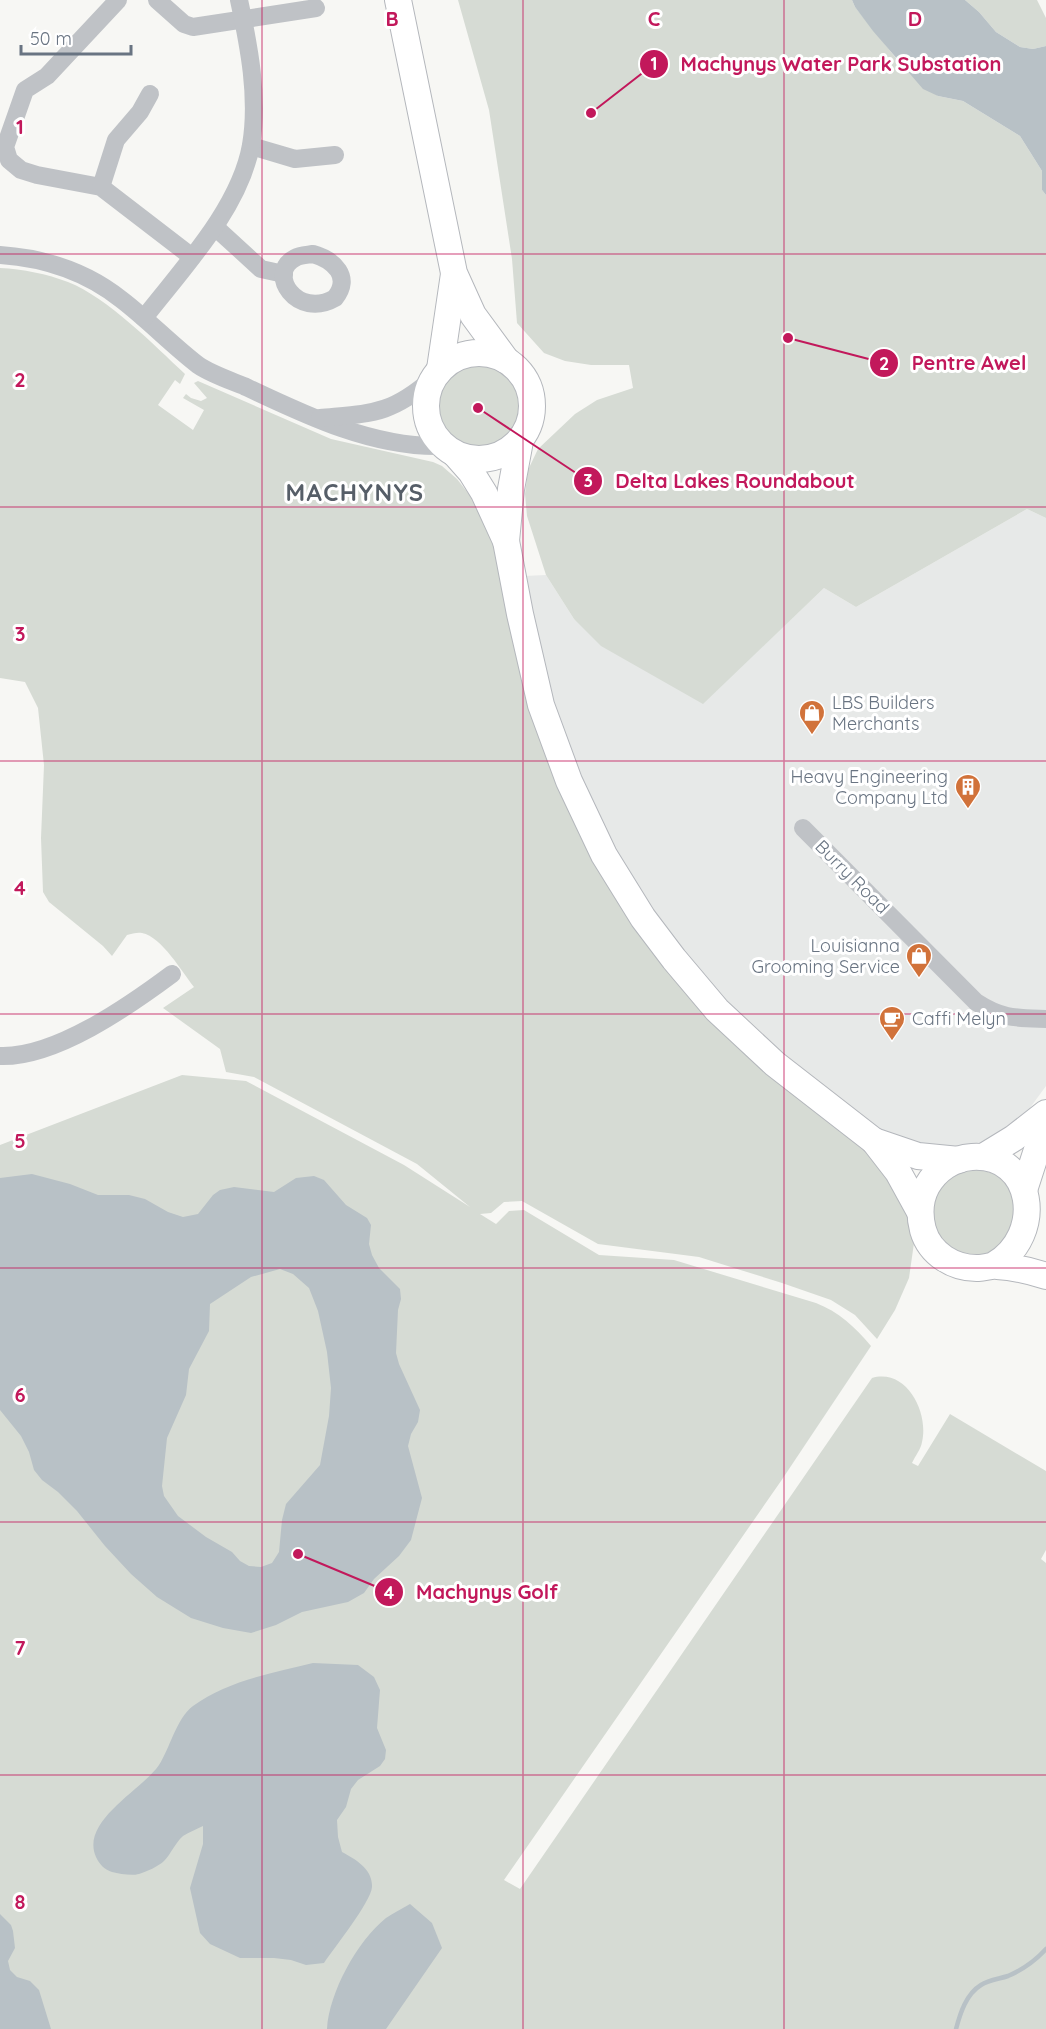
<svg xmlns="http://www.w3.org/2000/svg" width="1046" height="2029" font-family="Quicksand,sans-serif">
	<rect width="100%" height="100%" fill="#f7f7f4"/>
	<polygon fill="#e7e9e8" points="1027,509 1046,518 1046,1086 1024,1116 994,1139 942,1151 904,1142 856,1116 769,1046 717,995 650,912 602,831 569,757 540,662 524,576 546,575 574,619 703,703 824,588 856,607"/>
	<g fill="#d6dbd4">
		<polygon points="458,0 852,0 855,7 903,67 938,96 963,101 1020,136 1042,171 1042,190 1046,195 1046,518 1027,509 856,607 824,588 703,704 601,646 574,619 546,575 527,516 525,494 528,470 538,449 575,414 597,400 633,388 629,365 591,365 565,361 544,353 517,323 512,259 489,110"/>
		<polygon points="965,0 1037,0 1046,18 1046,46 1033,49 1020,47 996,32 979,12"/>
		<path d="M0,268C23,269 47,274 68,282C108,298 154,345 185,374L180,384L175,380L158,405L193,430L204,410L183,398L186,394L191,398L201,401L207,398L194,383L198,381L331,439L433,462L442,466L457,479L486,516L503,585L613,888L881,1162L913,1223L914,1243L909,1278L895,1310L877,1339L855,1315L831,1300L782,1283L699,1257L598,1244L522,1201L504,1202L491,1213L480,1214L496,1224L509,1211L524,1210L599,1255L674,1260L816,1303C839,1312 855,1327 871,1346L781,1481L504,1880L520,1889L872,1378C907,1368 929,1413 922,1442C921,1449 915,1456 912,1463L918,1466L950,1414L1046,1471V1550L1041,1559L1046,1563V2029H0V1145L182,1075L246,1081L404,1165L470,1207L417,1164L254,1077L226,1072L220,1049L163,1008L194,987C182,972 162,937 142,933C137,932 132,934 127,935L112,956L103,946L49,902L43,892L41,838L44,765L38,708L25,682L0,678Z"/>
		<circle cx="478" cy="406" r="46"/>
		<path d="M972,1169C1015,1175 1013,1188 1017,1226C1010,1234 1001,1247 992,1253C986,1256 976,1256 969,1255C920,1246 921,1180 972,1169Z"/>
	</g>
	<g fill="#b8c1c6" fill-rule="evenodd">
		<polygon points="852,0 965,0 979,12 996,32 1020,47 1033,49 1046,46 1046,195 1042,190 1042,171 1020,136 963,101 938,96 923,89 873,31 855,7"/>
		<path d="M32,1174L70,1184L98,1195H129L145,1199L168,1212L183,1217L198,1214L213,1195L220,1190L234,1187L274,1192L296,1178L314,1176L324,1180L346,1205L367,1218L371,1225L369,1244L372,1255L379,1268L400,1289L401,1299L398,1310L396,1353L399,1364L420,1410L418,1422L411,1434L408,1446L422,1498L411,1540L399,1556L374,1579L364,1593L348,1602L302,1612L276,1625L251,1633L223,1628L191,1618L157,1597L131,1574L105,1546L77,1511L58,1492L42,1480L34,1470L29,1452L21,1436L0,1410V1178ZM280,1269L293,1274L309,1288L318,1311L327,1352L331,1388L329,1416L320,1465L286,1504L282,1520L279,1552L272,1563L261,1567L249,1566L240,1561L232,1552L206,1537L178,1516L164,1496L162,1486L167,1438L186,1395L189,1369L209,1331L210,1304L251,1277Z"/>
		<path d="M313,1663L358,1665L374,1677L380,1690L377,1728L386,1750L385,1759L380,1766L358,1780L351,1789L346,1807L337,1820L338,1837L342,1852C355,1859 373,1869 372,1887C371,1902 334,1948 324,1963L306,1965L291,1960L274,1958H240L210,1944L200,1933L190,1888L203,1844V1826C197,1829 189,1832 183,1836C175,1843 171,1854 164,1861C159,1866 146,1872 139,1874C132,1876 120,1874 112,1872C105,1870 99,1864 96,1857C80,1821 142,1790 159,1765C170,1748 176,1719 193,1706C227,1681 272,1673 313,1663Z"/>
		<path d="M410,1904L432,1923L442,1948L386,2029H327C329,1993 357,1941 386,1918C393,1913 402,1909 410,1904Z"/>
		<polygon points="0,1914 11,1925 13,1931 15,1948 8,1961 10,1970 17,1977 30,1981 39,1990 51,2029 0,2029"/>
	</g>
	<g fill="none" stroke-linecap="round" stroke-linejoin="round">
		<path stroke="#b8c1c6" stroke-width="4.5" d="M956,2029C960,2014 966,1994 981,1985C989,1980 999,1979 1008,1976C1022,1970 1036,1960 1046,1949"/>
		<defs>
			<g id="secondary">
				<polyline points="398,0 454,273 473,315 506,360"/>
				<circle cx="479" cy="406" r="53"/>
				<polyline points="440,369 454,274"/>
				<polyline points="456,455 471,472 484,493 506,541 520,614 541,705 569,781 604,855 643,918 674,959 717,1010 775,1064 874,1141 898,1172 920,1212"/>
				<polyline points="506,541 511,489 520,441"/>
				<polyline points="874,1141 918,1156 959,1160"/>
				<polyline points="983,1157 1014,1138 1046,1113"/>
				<polyline points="1025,1187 1046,1122"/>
				<path d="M994,1265C1046,1235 1034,1153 972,1157C953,1158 936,1170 927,1186C920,1199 919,1215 923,1230C930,1254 954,1269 979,1268C985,1268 991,1265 997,1266C1013,1267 1031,1271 1046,1276"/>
			</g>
		</defs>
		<use href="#secondary" stroke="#b4b7bc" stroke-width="28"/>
		<g stroke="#bfc2c6" stroke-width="18">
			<polyline points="118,0 47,76 25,90 5,147 9,160 21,170 37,175 101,187 192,257"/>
			<polyline points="157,0 184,24 193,27 316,8"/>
			<polyline points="251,146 295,159 335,155"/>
			<polyline points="101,187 116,140 140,112 150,94"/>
			<polyline points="215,227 261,269 284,274"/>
			<path d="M313,254C334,260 352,277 335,298C297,320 266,273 295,258C300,255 307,255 313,254Z"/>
			<path d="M0,255C44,258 87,272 122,300C148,320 172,345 198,365C211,374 229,380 244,386C305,415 373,448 442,446"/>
			<path d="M144,318C182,269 240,208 251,145C259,98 249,46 239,0"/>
			<path d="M320,418C372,413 390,415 432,379"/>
			<path d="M803,828L976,1002C1002,1019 1016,1018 1046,1019"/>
			<path d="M0,1056C55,1058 129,1006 172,974"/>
		</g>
		<use href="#secondary" stroke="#fff" stroke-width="26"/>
	</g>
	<path fill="none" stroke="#c2185b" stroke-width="1.5" stroke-opacity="0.55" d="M262,0V2029M523,0V2029M784,0V2029M0,254H1046M0,507H1046M0,761H1046M0,1014H1046M0,1268H1046M0,1522H1046M0,1775H1046"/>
	<defs>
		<symbol id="shop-pin" viewBox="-11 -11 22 30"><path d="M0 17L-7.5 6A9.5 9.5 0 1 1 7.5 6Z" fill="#d1723a" stroke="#fff"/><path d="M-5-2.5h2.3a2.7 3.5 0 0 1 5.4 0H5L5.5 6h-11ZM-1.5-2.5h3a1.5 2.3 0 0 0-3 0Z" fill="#fff"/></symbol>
		<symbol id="building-pin" viewBox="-11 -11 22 30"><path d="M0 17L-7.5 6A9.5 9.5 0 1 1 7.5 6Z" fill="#d1723a" stroke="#fff"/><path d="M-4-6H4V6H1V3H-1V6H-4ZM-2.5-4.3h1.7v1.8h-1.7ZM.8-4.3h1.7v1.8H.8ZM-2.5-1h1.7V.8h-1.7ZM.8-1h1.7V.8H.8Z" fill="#fff"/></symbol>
		<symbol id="cafe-pin" viewBox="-11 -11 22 30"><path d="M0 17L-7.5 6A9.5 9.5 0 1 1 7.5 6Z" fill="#d1723a" stroke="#fff"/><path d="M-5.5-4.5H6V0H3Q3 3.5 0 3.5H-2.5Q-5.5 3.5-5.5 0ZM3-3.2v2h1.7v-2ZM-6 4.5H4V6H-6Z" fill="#fff"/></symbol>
	</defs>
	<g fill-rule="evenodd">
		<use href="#shop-pin" x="797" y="698" width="30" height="40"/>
		<use href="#building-pin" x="953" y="772" width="30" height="40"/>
		<use href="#shop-pin" x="904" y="941" width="30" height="40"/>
		<use href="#cafe-pin" x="877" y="1004" width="30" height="40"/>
	</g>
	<g text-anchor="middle" stroke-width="6" stroke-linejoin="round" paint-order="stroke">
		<g font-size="18" fill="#697482" stroke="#fff" text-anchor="start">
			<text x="832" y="709">LBS Builders<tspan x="832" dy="21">Merchants</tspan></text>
			<text x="948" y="783" text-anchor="end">Heavy Engineering<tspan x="948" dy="21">Company Ltd</tspan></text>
			<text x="900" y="952" text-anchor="end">Louisianna<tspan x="900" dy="21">Grooming Service</tspan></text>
			<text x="912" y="1025">Caffi Melyn</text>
		</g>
		<g font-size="18" fill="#697482" stroke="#fff">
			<text transform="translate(852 877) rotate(45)" y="6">Burry Road</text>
		</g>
		<g font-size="24" font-weight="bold" letter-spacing="1.5" fill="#565e68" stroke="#fff">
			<text x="355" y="501">MACHYNYS</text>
		</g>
	</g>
	<g font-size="20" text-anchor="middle" font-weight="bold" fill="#c2185b" stroke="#fff" stroke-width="6" stroke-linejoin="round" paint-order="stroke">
		<text x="392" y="26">B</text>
		<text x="654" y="26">C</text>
		<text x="915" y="26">D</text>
		<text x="20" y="134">1</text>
		<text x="20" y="387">2</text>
		<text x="20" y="641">3</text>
		<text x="20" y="895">4</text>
		<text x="20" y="1148">5</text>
		<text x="20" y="1402">6</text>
		<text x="20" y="1655">7</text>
		<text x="20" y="1909">8</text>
	</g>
	<path fill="none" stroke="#c2185b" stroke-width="2" d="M591 113L654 64M788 338L884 363M478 408L588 481M298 1554L389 1592"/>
	<g fill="#c2185b" stroke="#fff" stroke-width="2">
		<circle cx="591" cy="113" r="6"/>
		<circle cx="788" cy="338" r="6"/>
		<circle cx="478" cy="408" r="6"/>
		<circle cx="298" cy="1554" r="6"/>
		<circle cx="654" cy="64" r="15"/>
		<circle cx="884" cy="363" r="15"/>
		<circle cx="588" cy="481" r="15"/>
		<circle cx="389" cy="1592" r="15"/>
	</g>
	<g font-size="18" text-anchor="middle" font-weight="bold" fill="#fff">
		<text x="654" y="70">1</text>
		<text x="884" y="370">2</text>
		<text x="588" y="487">3</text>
		<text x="389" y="1599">4</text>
	</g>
	<g font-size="20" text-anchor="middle" font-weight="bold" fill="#c2185b" stroke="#fff" stroke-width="6" stroke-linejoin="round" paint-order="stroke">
		<text x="841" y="71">Machynys Water Park Substation</text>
		<text x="969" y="370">Pentre Awel</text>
		<text x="735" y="488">Delta Lakes Roundabout</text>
		<text x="487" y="1599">Machynys Golf</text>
	</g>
	<path d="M21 45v9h110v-9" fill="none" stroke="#697482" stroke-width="3"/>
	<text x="30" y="45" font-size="18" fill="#697482" stroke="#ffffff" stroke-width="4.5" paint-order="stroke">50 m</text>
</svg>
